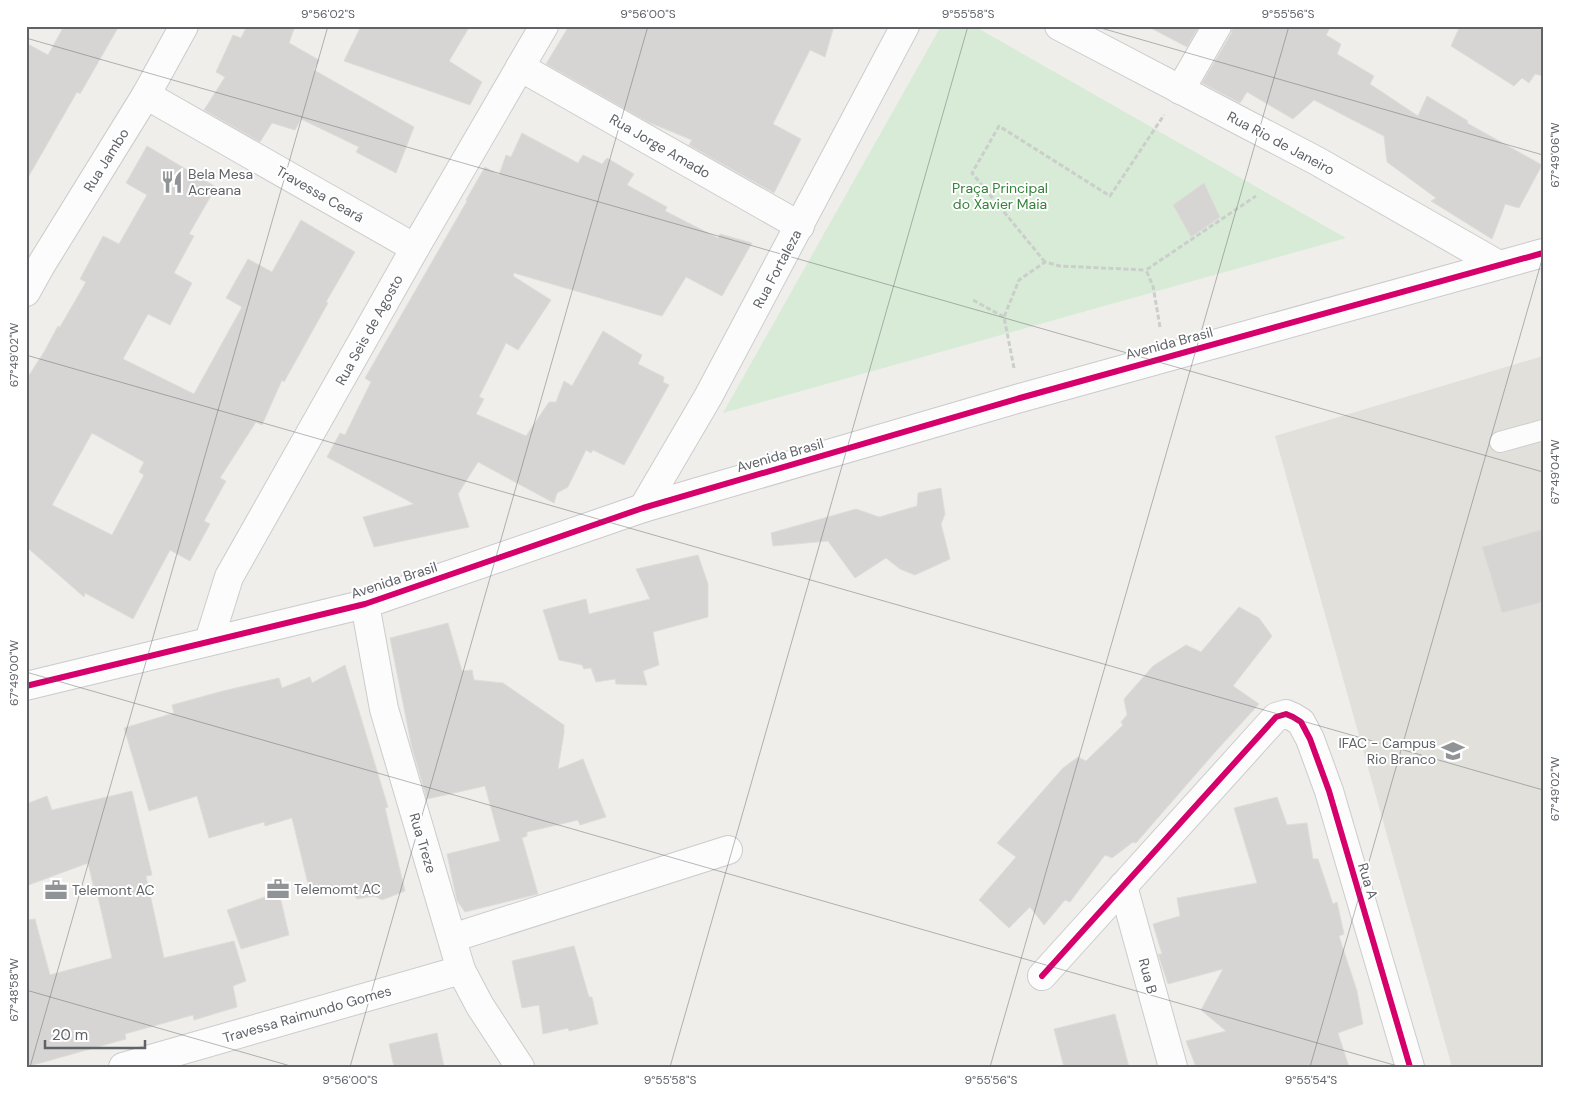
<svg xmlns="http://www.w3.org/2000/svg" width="1569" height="1093" font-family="'DM Sans',sans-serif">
	<rect width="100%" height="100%" fill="#efeeea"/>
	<polygon fill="#e2e0da" points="1543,356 1543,1067 1452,1067 1275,436"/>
	<polygon fill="#d8ebd6" points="941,26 974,26 1346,238 723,413"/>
	<g fill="#d6d5d3" stroke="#deddd9" fill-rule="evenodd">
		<polygon points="64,26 119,26 80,94 77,92 26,181 26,43 48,55"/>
		<polygon points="247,26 295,26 289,43 319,60 314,70 414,127 396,173 356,152 359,147 301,119 295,130 272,123 260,142 204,110 225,77 216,72 233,35 241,38"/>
		<polygon points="361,26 470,26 449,61 482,82 470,105 344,61"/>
		<polygon points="569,26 834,26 825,57 810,50 773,124 801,139 774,193 689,145 692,140 648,122 546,64"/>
		<polygon points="1147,26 1199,26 1187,47"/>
		<polygon points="1233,26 1331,26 1326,35 1341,44 1337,54 1374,76 1370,84 1418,116 1427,96 1468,121 1467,123 1542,165 1519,208 1505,204 1502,213 1492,239 1431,201 1436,198 1387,162 1384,136 1314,100 1293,119 1247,92 1240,103 1202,83 1231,34"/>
		<polygon points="1460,26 1543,26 1543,76 1535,74 1529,83 1522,78 1514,86 1451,46"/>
		<polygon points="522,133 578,163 583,155 602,164 607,158 634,174 627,185 667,207 665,211 718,238 720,234 752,243 722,296 686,277 662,316 514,273 513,276 551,300 518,350 506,343 479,397 484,399 476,414 526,436 549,402 556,402 564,381 572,386 603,331 642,355 638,364 664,377 663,382 669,385 624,465 593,450 591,453 586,450 568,487 557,493 554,503 478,462 458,494 469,527 374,547 363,517 414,504 327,457 340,433 345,435 371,382 365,378 467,201 466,200 485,167 499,175 506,155 511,157"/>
		<path d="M147,146L216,187L189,234L194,236L174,273L192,283L170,325L148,314L123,359L194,394L242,307L226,298L248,259L272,272L301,220L355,252L326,302L328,303L284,382L282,380L262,425L256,422L220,478L226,481L204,521L210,524L190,561L170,550L133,619L85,593L84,597L29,549L26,554V380L44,352L58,326L60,327L86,282L80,279L103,236L119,244L147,195L126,183ZM92,433L144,462L139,472L144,475L112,535L52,505Z"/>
		<polygon points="1204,183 1220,217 1191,237 1173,205"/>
		<polygon points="941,488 945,514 941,524 950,559 915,575 900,569 886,558 855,578 828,541 773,546 771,533 856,509 879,517 917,506 918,493"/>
		<polygon points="1543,529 1543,602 1502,613 1482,547"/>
		<polygon points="698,555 708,584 708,617 653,632 659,665 643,671 647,685 616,684 615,679 596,682 591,668 584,669 582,665 559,660 543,610 586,599 589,614 650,599 636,569"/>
		<polygon points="1239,607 1259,618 1272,636 1233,686 1259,704 1216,751 1136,843 1133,842 1112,858 1105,855 1070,902 1065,900 1044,925 1030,907 1009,928 979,900 1016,857 997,843 1063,768 1078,757 1086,761 1123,725 1121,722 1127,715 1124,699 1153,666 1186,645 1201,652"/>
		<polygon points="448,623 462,671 472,670 474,680 503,683 564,725 564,733 558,769 583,759 606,817 580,825 578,820 527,832 527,836 522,838 538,894 465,912 457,901 447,854 500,841 485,786 427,799 412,748 390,638"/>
		<polygon points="345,665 388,807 385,808 405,891 382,900 375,896 357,899 348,885 310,892 292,818 265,826 264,822 209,838 197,796 149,811 124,728 174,713 172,705 223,691 279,678 282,688 310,677 312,683"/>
		<polygon points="132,791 152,875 146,876 164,958 234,941 246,981 233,986 237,1007 194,1020 193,1015 125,1034 126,1039 26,1067 26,920 35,919 50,975 112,958 96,888 94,889 88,863 26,886 26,804 47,796 52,810"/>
		<polygon points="1277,797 1287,825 1307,823 1313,859 1318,859 1333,904 1337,902 1344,934 1339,936 1357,991 1363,1024 1338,1033 1349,1067 1196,1067 1186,1041 1226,1031 1201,1010 1223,969 1168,984 1158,954 1162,954 1153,924 1180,916 1177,898 1257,883 1234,808"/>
		<polygon points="279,892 289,935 241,949 227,910"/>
		<polygon points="574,946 589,997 592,997 598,1024 569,1031 568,1028 543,1034 539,1005 522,1008 512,961"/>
		<polygon points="1115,1014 1129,1067 1064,1067 1054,1029"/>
		<polygon points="437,1033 444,1067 394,1067 389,1044"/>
	</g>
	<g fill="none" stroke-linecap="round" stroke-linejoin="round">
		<defs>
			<polyline id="lane" points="1500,442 1543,430"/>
			<g id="street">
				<polyline points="1059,26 1317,161 1499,265"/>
				<polyline points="520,67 800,226"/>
				<polyline points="1180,90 1217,26"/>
				<polyline points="146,95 415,248"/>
				<polyline points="26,292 41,265 146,95 184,26"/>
				<polyline points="643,508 708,397 905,26"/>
				<polyline points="365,604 384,709 461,970 480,1006 520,1067"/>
				<polyline points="209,641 229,577 415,248 544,26"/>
				<polyline points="1123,886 1173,1067"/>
				<polyline points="452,938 728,850"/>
				<polyline points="1042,976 1276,717 1286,714 1293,717 1301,722 1310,739 1329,791 1410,1067"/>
				<polyline points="123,1067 461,970"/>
			</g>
			<polyline id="secondary" points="26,686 365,604 643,508 1020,398 1543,253"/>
		</defs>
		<use href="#lane" stroke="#cbcccc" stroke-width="22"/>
		<use href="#street" stroke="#cbcccc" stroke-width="30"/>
		<use href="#secondary" stroke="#cacacb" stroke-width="30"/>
		<g stroke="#cacfcc" stroke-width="3" stroke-dasharray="5 2.5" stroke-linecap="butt">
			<polyline points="1045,262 972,173 999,126 1110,196 1164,115"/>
			<polyline points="973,300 1004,317"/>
			<polyline points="1160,327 1153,286 1146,270 1256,196"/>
			<polyline points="1014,368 1004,317 1019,280 1045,262 1060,266 1146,270"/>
		</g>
		<use href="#lane" stroke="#fdfcfc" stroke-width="20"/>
		<use href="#street" stroke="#fdfcfc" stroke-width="28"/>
		<use href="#secondary" stroke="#fdfcfc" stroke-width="28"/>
		<defs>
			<g id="cycleway">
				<polyline points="26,686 365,604 643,508 1020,398 1543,253"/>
				<polyline points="1042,976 1276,717 1286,714 1293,717 1301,722 1310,739 1329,791 1410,1067"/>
			</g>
		</defs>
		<use href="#cycleway" stroke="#fff" stroke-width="9"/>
		<use href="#cycleway" stroke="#d6006c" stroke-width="6"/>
	</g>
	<path fill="none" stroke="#5f6368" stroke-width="1" stroke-opacity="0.45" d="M1094,26L1543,155M26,38L1543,472M26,355L1543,790M26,672L1401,1067M26,990L294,1067M30,1067L328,26M350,1067L648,26M670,1067L968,26M990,1067L1289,26M1310,1067L1543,256"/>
	<defs>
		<symbol id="restaurant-bare" viewBox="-9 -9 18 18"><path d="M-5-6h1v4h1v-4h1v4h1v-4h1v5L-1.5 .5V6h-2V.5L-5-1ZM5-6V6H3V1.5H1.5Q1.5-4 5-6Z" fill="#919496" stroke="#fff" stroke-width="2.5" paint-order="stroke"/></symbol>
		<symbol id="university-bare" viewBox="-9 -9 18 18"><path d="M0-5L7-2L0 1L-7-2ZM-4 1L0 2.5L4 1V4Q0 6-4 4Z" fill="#919496" stroke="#fff" stroke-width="2.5" paint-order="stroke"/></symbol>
		<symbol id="office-bare" viewBox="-9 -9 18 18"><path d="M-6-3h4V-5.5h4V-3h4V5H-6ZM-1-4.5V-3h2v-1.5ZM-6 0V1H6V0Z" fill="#919496" stroke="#fff" stroke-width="2.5" paint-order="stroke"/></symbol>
	</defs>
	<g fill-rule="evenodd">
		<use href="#restaurant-bare" x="156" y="166" width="32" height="32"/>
		<use href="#university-bare" x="1437" y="735" width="32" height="32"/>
		<use href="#office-bare" x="262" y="873" width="32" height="32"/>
		<use href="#office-bare" x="40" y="874" width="32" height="32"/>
	</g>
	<g text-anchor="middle" stroke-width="4" stroke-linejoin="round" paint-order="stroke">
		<g font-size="14" fill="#5f6368" stroke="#fff">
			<text transform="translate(1281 143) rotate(28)" y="5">Rua Rio de Janeiro</text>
			<text transform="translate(660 146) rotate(30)" y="5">Rua Jorge Amado</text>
			<text transform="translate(106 160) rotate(-58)" y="5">Rua Jambo</text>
			<text transform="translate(320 194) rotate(30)" y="5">Travessa Ceará</text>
			<text transform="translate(777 269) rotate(-62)" y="5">Rua Fortaleza</text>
			<text transform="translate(369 330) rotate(-61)" y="5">Rua Seis de Agosto</text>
			<text transform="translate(1169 343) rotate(-15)" y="5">Avenida Brasil</text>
			<text transform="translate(780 455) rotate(-16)" y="5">Avenida Brasil</text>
			<text transform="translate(394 580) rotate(-18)" y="5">Avenida Brasil</text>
			<text transform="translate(423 843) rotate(73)" y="5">Rua Treze</text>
			<text transform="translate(1368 881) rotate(73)" y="5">Rua A</text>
			<text transform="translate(1148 976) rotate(75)" y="5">Rua B</text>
			<text transform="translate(307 1014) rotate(-16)" y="5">Travessa Raimundo Gomes</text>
		</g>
		<g font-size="14" fill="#5f6368" stroke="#fff" text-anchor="start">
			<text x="188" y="179">Bela Mesa<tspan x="188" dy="16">Acreana</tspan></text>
			<text x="1436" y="748" text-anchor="end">IFAC - Campus<tspan x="1436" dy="16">Rio Branco</tspan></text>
			<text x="294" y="894">Telemomt AC</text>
			<text x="72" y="895">Telemont AC</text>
		</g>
		<g font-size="14" fill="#348238" stroke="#fff">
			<text x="1000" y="193">Praça Principal<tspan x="1000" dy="16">do Xavier Maia</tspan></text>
		</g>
	</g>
	<rect width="1569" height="1093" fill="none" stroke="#ffffff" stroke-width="55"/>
	<path d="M45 1040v8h100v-8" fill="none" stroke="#5f6368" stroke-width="2.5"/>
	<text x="52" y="1040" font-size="15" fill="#5f6368" stroke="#ffffff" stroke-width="4" paint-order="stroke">20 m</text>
	<rect x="28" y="28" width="1514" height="1038" fill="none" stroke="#5f6368" stroke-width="2"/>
	<g font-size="12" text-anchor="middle" fill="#5f6368">
		<text x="328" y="18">9°56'02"S</text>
		<text x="648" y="18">9°56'00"S</text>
		<text x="968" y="18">9°55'58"S</text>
		<text x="1288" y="18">9°55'56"S</text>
		<text transform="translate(1555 155) rotate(-90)" y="4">67°49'06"W</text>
		<text transform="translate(14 355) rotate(-90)" y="4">67°49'02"W</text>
		<text transform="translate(1555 472) rotate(-90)" y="4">67°49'04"W</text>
		<text transform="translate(14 673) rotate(-90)" y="4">67°49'00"W</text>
		<text transform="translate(1555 789) rotate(-90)" y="4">67°49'02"W</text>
		<text transform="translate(14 990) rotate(-90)" y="4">67°48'58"W</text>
		<text x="350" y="1084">9°56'00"S</text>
		<text x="670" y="1084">9°55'58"S</text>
		<text x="991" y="1084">9°55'56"S</text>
		<text x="1311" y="1084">9°55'54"S</text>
	</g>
</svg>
